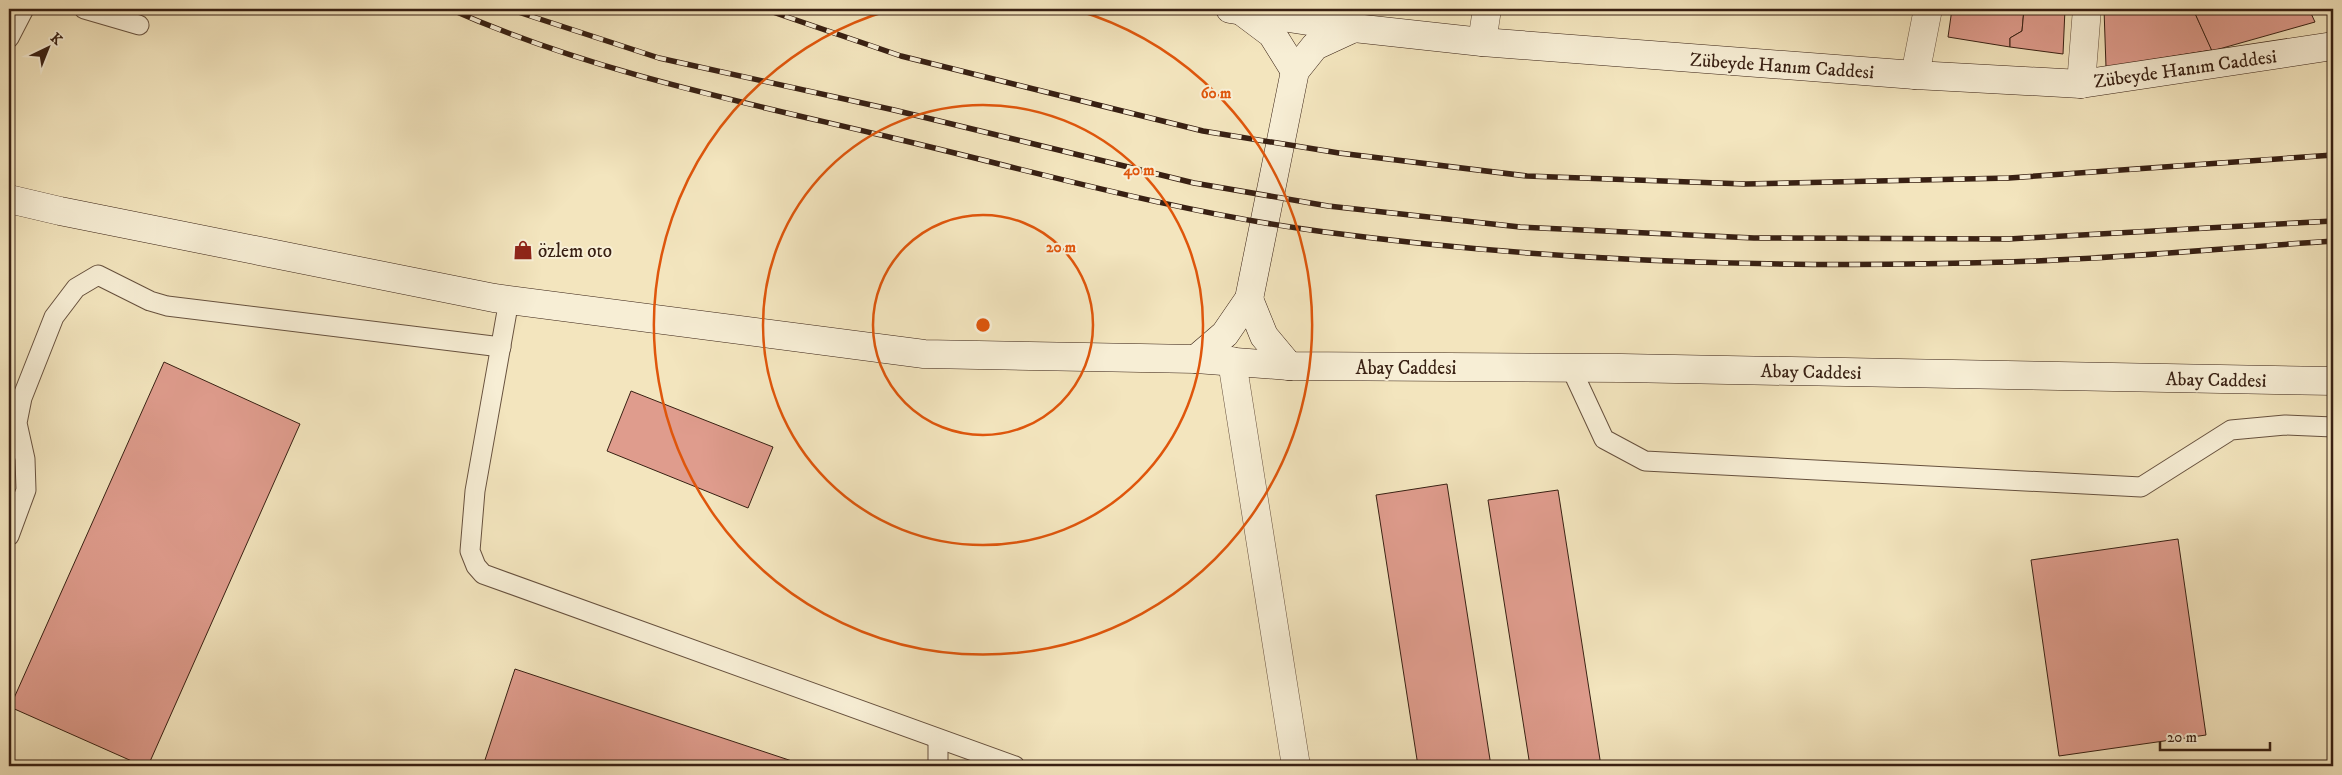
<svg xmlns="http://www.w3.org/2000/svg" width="2342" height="775" font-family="'IM FELL DW Pica',serif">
	<rect width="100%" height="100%" fill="#f3e5be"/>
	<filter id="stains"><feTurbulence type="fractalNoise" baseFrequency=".004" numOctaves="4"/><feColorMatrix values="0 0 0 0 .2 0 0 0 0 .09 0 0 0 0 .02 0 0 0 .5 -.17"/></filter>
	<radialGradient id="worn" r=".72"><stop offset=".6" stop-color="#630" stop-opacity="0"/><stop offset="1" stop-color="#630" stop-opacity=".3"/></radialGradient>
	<g fill="#df9c8d" stroke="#382013">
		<polygon points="1796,9 1837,9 1836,13"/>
		<polygon points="1952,9 2024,9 2022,31 2010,38 2010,47 1948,37"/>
		<polygon points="2024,9 2065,9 2063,54 2010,47 2010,38 2022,31"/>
		<polygon points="2104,9 2193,9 2212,50 2106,67"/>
		<polygon points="2193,9 2309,9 2315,22 2212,51"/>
		<polygon points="164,362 300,424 148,766 143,766 10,707"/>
		<polygon points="631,391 773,447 748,508 607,451"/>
		<polygon points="1447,484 1491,766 1418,766 1376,495"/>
		<polygon points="1558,490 1601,766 1530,766 1488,500"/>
		<polygon points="2178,539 2206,735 2059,756 2031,560"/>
		<polygon points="515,669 807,766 483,766"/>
	</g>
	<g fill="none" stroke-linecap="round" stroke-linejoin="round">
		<defs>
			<g id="lane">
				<polyline points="84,9 139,25"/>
				<polyline points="9,38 24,9"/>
				<polyline points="509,300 475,491 470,551 476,566 483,574 1015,766"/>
				<polyline points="1571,368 1604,439 1645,461 2141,487 2231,430 2285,425 2333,427"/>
				<polyline points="9,536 26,490 25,459 17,423 22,398 54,317 76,288 98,275 150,301 167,306 501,347"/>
				<polyline points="938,740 938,766"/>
			</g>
			<g id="street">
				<polyline points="1482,42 1487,9"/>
				<polyline points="1915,75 1928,9"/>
				<polyline points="2081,84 2087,9"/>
				<polyline points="1232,361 1296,766"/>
			</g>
			<g id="secondary">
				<polyline points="1230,9 1354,28 1482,42 1915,75 2081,84 2333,46"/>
				<polyline points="1244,13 1272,34 1295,71"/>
				<polyline points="9,199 60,211 494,298 924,354 1196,359 1289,366 1622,368 2333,381"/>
				<polyline points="1249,299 1264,336 1289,366"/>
				<polyline points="1196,359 1225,334 1249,299 1295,71 1315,46 1354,28"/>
			</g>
		</defs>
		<use href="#lane" stroke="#67513e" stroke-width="21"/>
		<use href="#street" stroke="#67513e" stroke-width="29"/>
		<use href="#secondary" stroke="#382013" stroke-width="29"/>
		<use href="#lane" stroke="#f7eed5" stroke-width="19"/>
		<use href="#street" stroke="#f7eed5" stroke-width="28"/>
		<use href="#secondary" stroke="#f7eed5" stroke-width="28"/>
		<defs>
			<g id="rail">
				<path d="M450,9C591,72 743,102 893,138C1036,172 1179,213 1325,232C1550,262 1780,269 2007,262C2116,259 2225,248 2333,241"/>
				<polyline points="509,9 659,58 894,110 1194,183 1328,206 1520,227 1754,238 2009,239 2333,221"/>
				<polyline points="764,9 901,56 1203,131 1339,153 1527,176 1745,184 2009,178 2333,155"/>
			</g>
		</defs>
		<use href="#rail" stroke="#382013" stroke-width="5.5"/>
		<use href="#rail" stroke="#f7eed5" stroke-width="4" stroke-dasharray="11" stroke-linecap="butt"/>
	</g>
	<g fill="none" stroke="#df560c" stroke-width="2.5">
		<circle cx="983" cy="325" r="110"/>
		<circle cx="983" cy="325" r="220"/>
		<path d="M1076 10A329 329 0 1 1 890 10"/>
	</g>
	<defs>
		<symbol id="shop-bare" viewBox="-9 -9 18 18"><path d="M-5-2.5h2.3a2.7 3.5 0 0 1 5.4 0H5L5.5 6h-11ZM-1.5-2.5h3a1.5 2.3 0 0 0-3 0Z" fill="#8f2418" stroke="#f7eed5" stroke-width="2.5" paint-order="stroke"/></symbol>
	</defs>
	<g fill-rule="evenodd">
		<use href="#shop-bare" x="509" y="236" width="28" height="28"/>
	</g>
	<g text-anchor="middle" stroke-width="4" stroke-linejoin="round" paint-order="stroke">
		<g font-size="19" fill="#382013" stroke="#f7eed5">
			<text transform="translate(1782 65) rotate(4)" y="7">Zübeyde Hanım Caddesi</text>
			<text transform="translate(2185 68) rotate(-8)" y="7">Zübeyde Hanım Caddesi</text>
			<text x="1406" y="374">Abay Caddesi</text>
			<text transform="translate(1811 371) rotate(1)" y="7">Abay Caddesi</text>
			<text transform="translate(2216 379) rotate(1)" y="7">Abay Caddesi</text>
		</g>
		<g font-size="19" fill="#382013" stroke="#f7eed5" text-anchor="start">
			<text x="538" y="257">özlem oto</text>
		</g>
	</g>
	<circle cx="983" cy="325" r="8" fill="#df560c" stroke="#f7eed5" stroke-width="2.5"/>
	<g font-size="15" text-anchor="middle" font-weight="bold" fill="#df560c" stroke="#f7eed5" stroke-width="4" stroke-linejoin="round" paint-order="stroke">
		<text x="1216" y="98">60 m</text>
		<text x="1139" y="175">40 m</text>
		<text x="1061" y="252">20 m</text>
	</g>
	<rect width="2342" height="775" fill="none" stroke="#f3e5be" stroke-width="30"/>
	<rect x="10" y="10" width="2322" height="755" fill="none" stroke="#382013" stroke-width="2.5"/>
	<rect x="15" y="15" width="2312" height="745" fill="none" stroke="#382013"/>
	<g transform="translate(48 48) rotate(43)" stroke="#f7eed5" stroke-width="4" paint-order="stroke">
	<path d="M0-4L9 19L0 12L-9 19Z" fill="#382013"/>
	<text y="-8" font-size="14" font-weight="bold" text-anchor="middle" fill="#382013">K</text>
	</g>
	<path d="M2160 742v8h110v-8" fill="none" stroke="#382013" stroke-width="2.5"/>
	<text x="2167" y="742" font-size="15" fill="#382013" stroke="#f7eed5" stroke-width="4" paint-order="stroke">20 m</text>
	<rect width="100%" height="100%" filter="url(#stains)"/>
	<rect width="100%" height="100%" fill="url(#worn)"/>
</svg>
